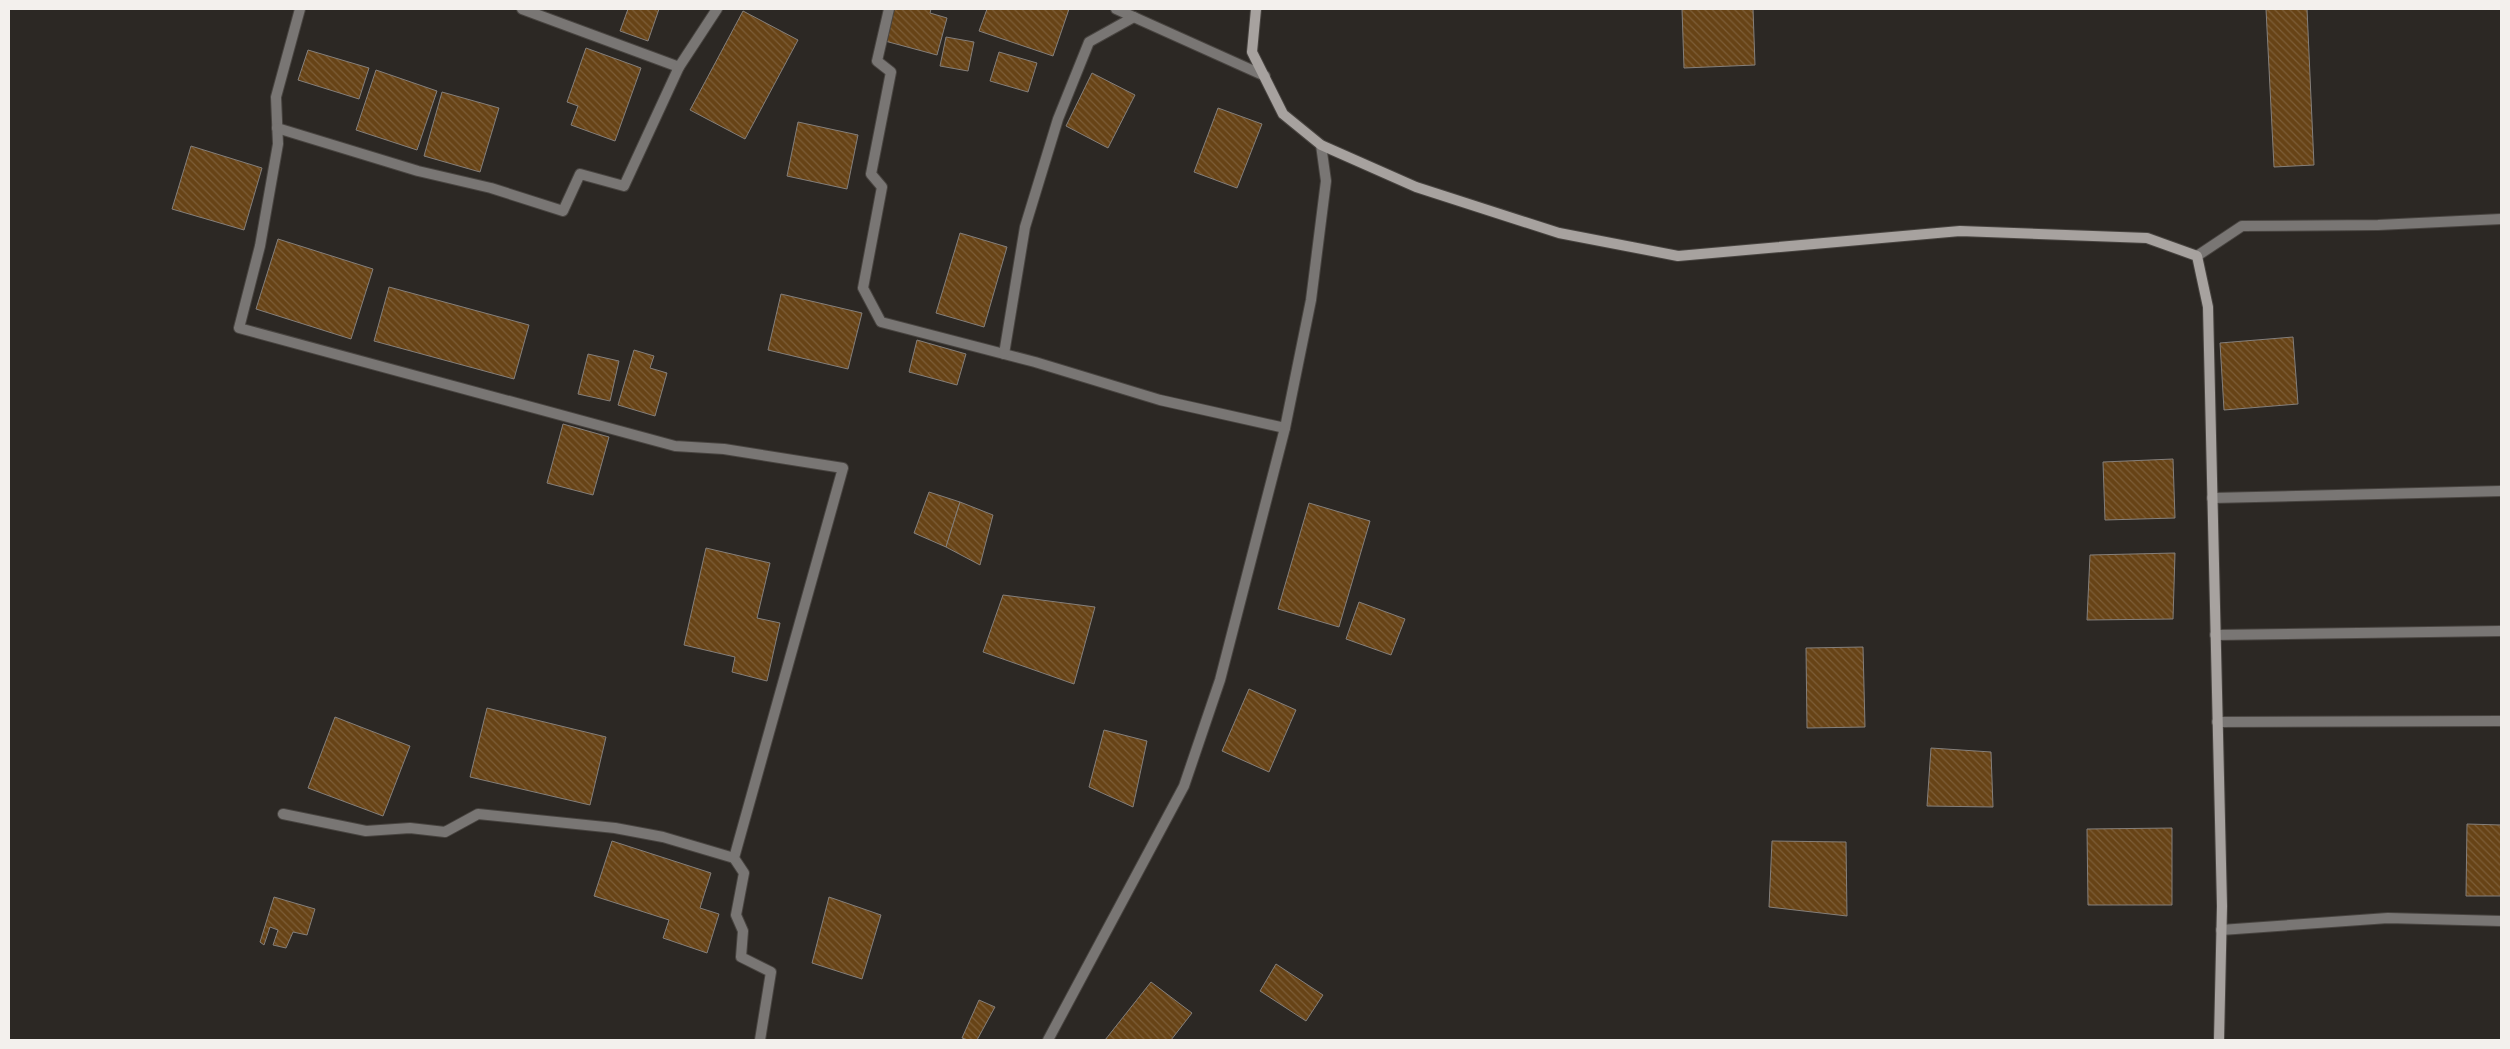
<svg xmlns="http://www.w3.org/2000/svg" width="2510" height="1049" font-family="Bitter,serif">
	<defs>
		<pattern id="building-back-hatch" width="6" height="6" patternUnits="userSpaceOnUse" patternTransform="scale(1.25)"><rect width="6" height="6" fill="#674316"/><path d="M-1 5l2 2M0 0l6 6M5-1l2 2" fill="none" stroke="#7d5e38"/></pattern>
	</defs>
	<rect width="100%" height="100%" fill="#2c2824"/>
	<g fill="url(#building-back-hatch)" stroke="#847f7b">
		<polygon points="628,9 659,9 648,41 620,31"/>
		<polygon points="894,9 931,9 930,13 947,18 937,55 885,41"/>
		<polygon points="987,9 1069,9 1053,56 979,31"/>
		<polygon points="1682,9 1753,9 1755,65 1684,68"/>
		<polygon points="2266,9 2307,9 2314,165 2274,167"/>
		<polygon points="743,11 798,40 745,139 690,110"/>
		<polygon points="946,37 974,42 968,71 940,66"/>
		<polygon points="586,48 641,68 615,141 571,125 578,106 567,102"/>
		<polygon points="308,50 369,68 359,99 298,80"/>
		<polygon points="999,52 1037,63 1028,92 990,81"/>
		<polygon points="376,70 437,91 417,150 356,130"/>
		<polygon points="1092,73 1135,95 1108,148 1066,126"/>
		<polygon points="442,92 499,108 480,172 424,156"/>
		<polygon points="1218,108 1262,124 1237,188 1194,172"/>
		<polygon points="798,122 858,135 847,189 787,176"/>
		<polygon points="191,146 262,168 244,230 172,209"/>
		<polygon points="960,233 1007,247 984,327 936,313"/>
		<polygon points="278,239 373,269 351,339 256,309"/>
		<polygon points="389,287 529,325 514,379 374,341"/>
		<polygon points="781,294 862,313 848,369 768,350"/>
		<polygon points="2293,337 2298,404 2224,410 2220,343"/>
		<polygon points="917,340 966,354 957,385 909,372"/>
		<polygon points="634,350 654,356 650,368 667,373 655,416 618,405"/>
		<polygon points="588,354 619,361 610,401 578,394"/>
		<polygon points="563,424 609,437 593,495 547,483"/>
		<polygon points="2173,459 2175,518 2105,520 2103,462"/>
		<polygon points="929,492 960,502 946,547 914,533"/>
		<polygon points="960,502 993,515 980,565 946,547"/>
		<polygon points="1309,503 1370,521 1339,627 1278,609"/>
		<polygon points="706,548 770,563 757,618 780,623 767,681 732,672 735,657 684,645"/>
		<polygon points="2175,553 2173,619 2087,620 2090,555"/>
		<polygon points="1003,595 1095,607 1074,684 983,652"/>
		<polygon points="1359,602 1405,619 1391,655 1346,639"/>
		<polygon points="1863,647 1865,727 1807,728 1806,648"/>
		<polygon points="1249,689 1296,710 1269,772 1222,751"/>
		<polygon points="487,708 606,737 590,805 470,777"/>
		<polygon points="335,717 410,746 383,816 308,788"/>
		<polygon points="1104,730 1147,741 1133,807 1089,787"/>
		<polygon points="1931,748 1991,752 1993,807 1927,806"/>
		<polygon points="2467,824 2501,825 2501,896 2466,896"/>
		<polygon points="2172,828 2172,905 2088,905 2087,829"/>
		<polygon points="612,841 711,873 700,908 719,914 707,953 663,938 669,920 594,896"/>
		<polygon points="1772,841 1846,842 1847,916 1769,907"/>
		<polygon points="274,897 315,909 307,935 293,932 286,948 273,945 278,930 270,927 264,945 260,942"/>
		<polygon points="829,897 881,915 862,979 812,963"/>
		<polygon points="1276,964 1323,995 1306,1021 1260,991"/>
		<polygon points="1151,982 1192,1013 1171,1040 1105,1040"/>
		<polygon points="979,1000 995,1007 977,1040 968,1040 962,1038"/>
	</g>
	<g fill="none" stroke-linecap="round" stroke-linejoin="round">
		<defs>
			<g id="street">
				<polyline points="300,9 276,97 278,144 260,246 239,328 675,446 724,449 843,468 734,858 744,873 736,915 743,931 741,957 771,972 760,1040"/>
				<polyline points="522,9 679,67"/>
				<polyline points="889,9 877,61 891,72 871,174 882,187 863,288 881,322 1035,362 1160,400 1285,428"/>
				<polyline points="1116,9 1265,76"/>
				<polyline points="277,128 418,171 491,188 563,211 580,174 624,186 679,67 717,9"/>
				<polyline points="2197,256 2242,226 2378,225 2501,219"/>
				<polyline points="1004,354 1025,227 1058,119 1089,42 1134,17"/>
				<polyline points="2212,498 2501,491"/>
				<polyline points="2215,635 2501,631"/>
				<polyline points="2217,722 2501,721"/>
				<polyline points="283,814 366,831 410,828 445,832 478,814 615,828 663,837 734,858"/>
				<polyline points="2221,930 2388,918 2501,921"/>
				<polyline points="1048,1040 1184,786 1220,680 1285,428 1311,300 1326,181 1321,145"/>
			</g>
			<polyline id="secondary" points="1256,9 1252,52 1283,114 1321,145 1416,187 1559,233 1678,256 1960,231 2147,238 2197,256 2208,307 2222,906 2219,1040"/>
		</defs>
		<use href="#street" stroke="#484440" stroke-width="12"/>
		<use href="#secondary" stroke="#484440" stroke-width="12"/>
		<use href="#street" stroke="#797674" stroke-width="10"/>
		<use href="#secondary" stroke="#a7a29f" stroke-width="10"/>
	</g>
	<rect width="2510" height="1049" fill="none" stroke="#f3f0ed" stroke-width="20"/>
</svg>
